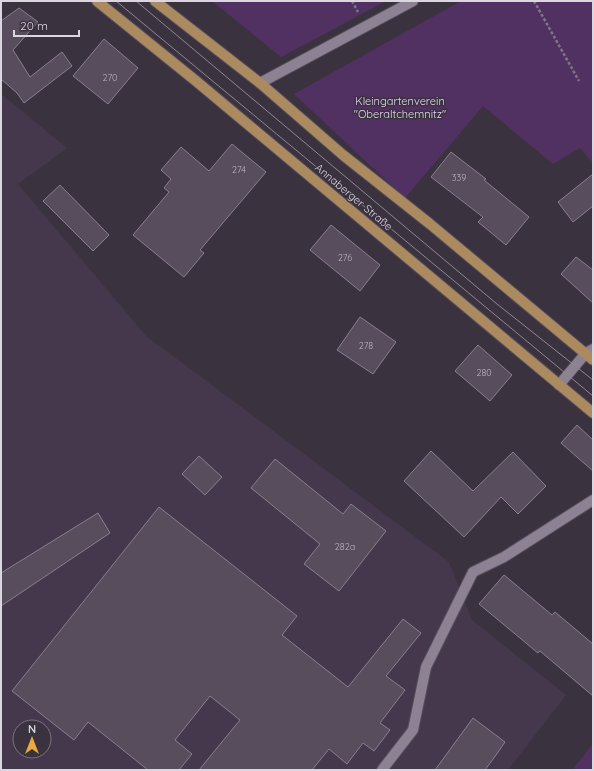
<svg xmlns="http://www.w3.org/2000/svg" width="594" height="771" font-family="Quicksand,sans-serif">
	<rect width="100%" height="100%" fill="#3b3240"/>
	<path fill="#45384c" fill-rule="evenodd" d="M1,94L67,148L18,184L146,336L449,562L472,620L566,695L508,770H1ZM20,727H44V751H20Z"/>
	<g fill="#513162">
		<polygon points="212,1 386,1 281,57"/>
		<polygon points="461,1 593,1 593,163 580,148 553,164 483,106 405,198 294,94"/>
		<polygon points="593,744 593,770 572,770"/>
	</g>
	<g fill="#574d5d" stroke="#8a7f90">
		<polygon points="19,8 38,22 13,50 30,77 62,52 72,66 24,103 17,93 1,79 1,21"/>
		<polygon points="104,39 138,68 108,104 73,76"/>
		<polygon points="232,144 266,172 200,250 204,253 184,277 133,235 169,192 164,188 171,179 161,170 181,147 209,171"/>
		<polygon points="451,152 486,179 484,180 529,217 506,245 478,222 483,217 431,177"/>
		<polygon points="593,174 593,206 573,222 558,202"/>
		<polygon points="60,185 109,235 93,251 43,201"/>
		<polygon points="331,225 380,265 360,291 310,250"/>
		<polygon points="576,257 593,270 593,303 561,274"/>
		<polygon points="360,317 396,342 373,374 337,350"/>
		<polygon points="478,345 512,375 490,401 455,371"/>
		<polygon points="577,425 593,440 593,471 561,443"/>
		<polygon points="431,451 473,491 513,452 546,486 518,514 501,497 464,537 404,481"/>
		<polygon points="199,456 222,477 205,495 182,474"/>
		<polygon points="275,459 343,514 351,504 386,531 339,591 304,564 320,544 251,488"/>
		<polygon points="159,507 297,616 282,635 348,687 403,619 421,633 386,676 405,690 380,723 390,730 374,751 363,743 347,764 329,749 312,770 199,770 240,720 210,696 175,740 192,754 179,770 148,770 88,722 74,740 12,691"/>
		<polygon points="98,513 110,533 1,606 1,573"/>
		<polygon points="504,575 552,615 555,612 593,644 593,696 540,651 538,653 479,604"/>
		<polygon points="473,718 505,742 496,755 485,770 435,770"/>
	</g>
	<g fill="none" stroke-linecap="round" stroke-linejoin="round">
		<defs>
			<polyline id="lane" points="382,770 413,730 426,667 473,572 504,557 593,500"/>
			<g id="street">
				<polyline points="260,83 413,1"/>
				<polyline points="559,385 586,353 593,349"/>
			</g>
			<g id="primary">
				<polyline points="97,1 196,81 593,413"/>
				<polyline points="155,1 260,83 343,155 430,224 593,360"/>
			</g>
		</defs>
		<use href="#lane" stroke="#564f5b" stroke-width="12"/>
		<use href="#street" stroke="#564f5b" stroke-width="12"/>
		<use href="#primary" stroke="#564f5b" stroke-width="12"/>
		<g stroke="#7e7682" stroke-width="2.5" stroke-dasharray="3 2" stroke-linecap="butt">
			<polyline points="352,1 358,12"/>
			<polyline points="534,1 579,81"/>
		</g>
		<use href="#lane" stroke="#8d8293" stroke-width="10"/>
		<use href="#street" stroke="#8d8293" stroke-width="10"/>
		<use href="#primary" stroke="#ac8a60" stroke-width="10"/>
		<g stroke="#8e8793" stroke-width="1">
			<polyline points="116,1 593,396"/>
			<polyline points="136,1 497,304 593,380"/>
		</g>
	</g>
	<g text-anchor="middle" stroke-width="3" stroke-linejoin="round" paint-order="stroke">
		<g font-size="9" fill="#bab4be">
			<text x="110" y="81">270</text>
			<text x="239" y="173">274</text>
			<text x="459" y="181">339</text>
			<text x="345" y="261">276</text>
			<text x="366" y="349">278</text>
			<text x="484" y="376">280</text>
			<text x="345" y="550">282a</text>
		</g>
		<g font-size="11" fill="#e7d2f3" stroke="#3b3240">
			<text x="400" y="105">Kleingartenverein<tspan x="400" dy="13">"Oberaltchemnitz"</tspan></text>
		</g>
		<g font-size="11" fill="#dbd6df" stroke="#3b3240">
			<text transform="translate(354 197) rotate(40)" y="4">Annaberger Straße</text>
		</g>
	</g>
	<rect width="594" height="771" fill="none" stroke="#dbd6df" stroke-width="4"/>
	<g transform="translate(32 739)"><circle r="19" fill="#3b3240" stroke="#7b7480"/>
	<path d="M0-3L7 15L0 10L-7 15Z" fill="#ebaa39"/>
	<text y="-6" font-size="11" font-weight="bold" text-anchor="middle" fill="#dbd6df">N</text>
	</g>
	<path d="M14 30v6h65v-6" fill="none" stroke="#dbd6df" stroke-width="2"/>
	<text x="20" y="30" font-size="12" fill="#dbd6df" stroke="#3b3240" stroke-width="3" paint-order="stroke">20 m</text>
</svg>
